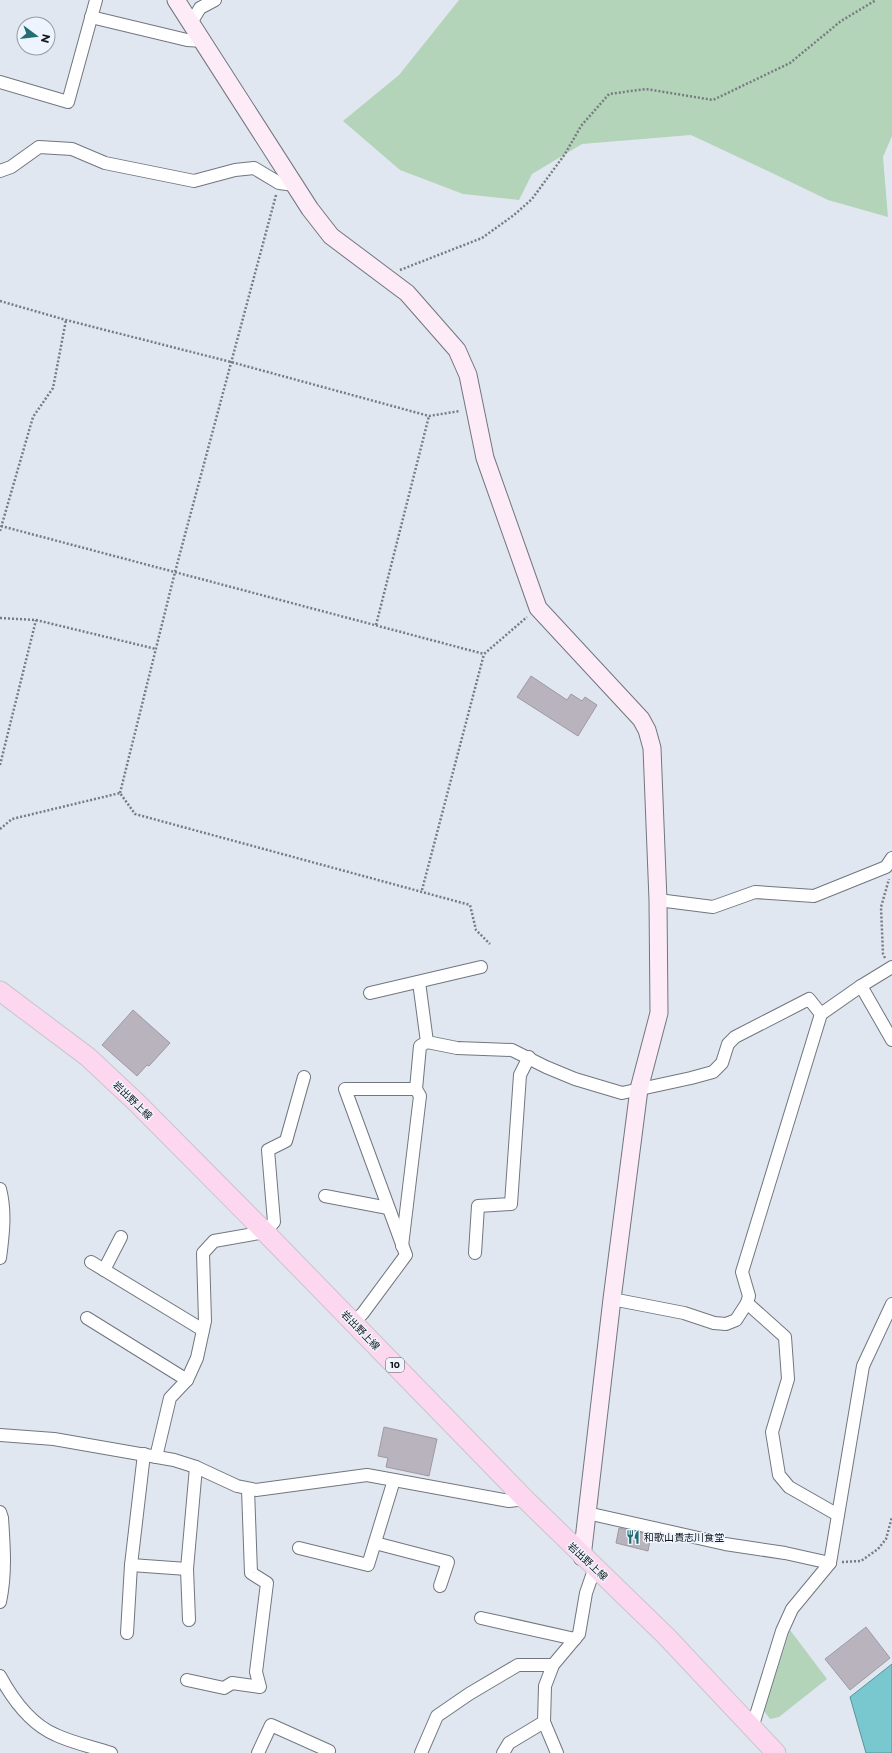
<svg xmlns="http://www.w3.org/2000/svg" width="892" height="1753" font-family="Montserrat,'Noto Sans JP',sans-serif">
	<rect width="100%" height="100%" fill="#e1e7f1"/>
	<g fill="#b4d4ba">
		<polygon points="459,0 892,0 892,136 883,157 888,217 828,200 772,173 691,135 582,144 532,174 519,200 463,194 400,170 343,121 399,75"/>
		<polygon points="790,1630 827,1679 779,1717 770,1719 764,1711"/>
	</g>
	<polygon fill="#79c8cf" stroke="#5b9398" points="892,1664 892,1753 866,1753 850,1697"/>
	<g fill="#b8b3bd" stroke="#9e9aa4">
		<polygon points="531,676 567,700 571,694 582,701 585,697 597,705 578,736 517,697"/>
		<polygon points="133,1010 170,1043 149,1066 147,1065 137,1076 102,1045"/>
		<polygon points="384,1427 437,1439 429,1476 386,1467 388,1458 378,1456"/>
		<polygon points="619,1528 651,1535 648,1551 616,1543"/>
		<polygon points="866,1627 890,1658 850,1690 825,1659"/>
	</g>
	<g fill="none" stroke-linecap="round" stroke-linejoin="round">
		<defs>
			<g id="street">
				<polyline points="91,17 187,40 203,41"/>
				<polyline points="191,23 200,8 215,0"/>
				<polyline points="0,82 68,102 96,0"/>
				<polyline points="0,171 11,167 39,147 72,149 105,163 194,181 235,170 254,168 279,183 295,185"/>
				<polyline points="658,900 713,907 755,892 814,896 886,867 892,858"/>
				<polyline points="419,982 427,1042"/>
				<polyline points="861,986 892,1040"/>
				<polyline points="370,993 481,967"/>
				<path d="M0,1189C6,1212 3,1235 0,1258"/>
				<polyline points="325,1196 388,1208"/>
				<polyline points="402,1246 420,1096 416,1089 420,1046 427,1042 457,1048 512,1050 546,1067 575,1079 622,1093 691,1078 713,1072 722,1063 728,1044 735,1037 809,999 821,1014"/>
				<polyline points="475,1253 478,1206 511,1204 520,1075 529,1057"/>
				<polyline points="91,1262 203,1330"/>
				<polyline points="104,1270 121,1237"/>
				<polyline points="612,1299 684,1313 714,1323 726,1324 736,1320 747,1303 749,1296 742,1272 821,1014 861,986 892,967"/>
				<polyline points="747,1303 785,1337 788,1379 772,1432 779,1475 789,1487 838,1515"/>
				<polyline points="87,1318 187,1380"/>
				<polyline points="354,1322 363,1313 406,1255 345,1089 416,1089"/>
				<polyline points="0,1435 54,1439 174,1460 196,1467 237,1486 256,1490 367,1475 509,1501 525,1499"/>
				<polyline points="156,1457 170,1398 187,1380 197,1358 205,1321 203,1253 214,1241 265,1232 274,1222 268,1150 286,1141 304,1077"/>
				<path d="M0,1512L2,1518C4,1547 6,1574 0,1602"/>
				<polyline points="587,1513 725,1544 785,1553 830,1563"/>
				<polyline points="375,1543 448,1562 440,1586"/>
				<polyline points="299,1548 368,1565 394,1480"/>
				<polyline points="131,1565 187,1569"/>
				<polyline points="481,1618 575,1639"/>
				<polyline points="189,1620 187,1569 196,1467"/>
				<polyline points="127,1633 131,1565 144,1454"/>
				<path d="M0,1676C13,1700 30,1724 56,1735C73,1743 93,1747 111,1753"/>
				<polyline points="187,1680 224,1688 232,1683 260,1687 256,1672 267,1583 251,1573 248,1489"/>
				<polyline points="752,1728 782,1631 792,1609 830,1563 863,1366 892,1304"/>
				<polyline points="258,1753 271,1725 329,1751 328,1753"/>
				<polyline points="421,1753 437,1716 469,1694 518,1665 553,1665"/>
				<polyline points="503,1753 509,1743 544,1722"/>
				<polyline points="557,1753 544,1722 545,1686 553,1665 579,1634 586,1593 595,1567"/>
			</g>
			<polyline id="secondary" points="176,0 310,209 331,236 407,293 457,350 468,375 485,458 538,608 641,719 647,730 652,748 658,900 659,1013 639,1089 612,1299 582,1557"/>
			<polyline id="primary" points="0,991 88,1057 137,1103 265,1232 525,1499 667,1637 776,1753"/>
		</defs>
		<use href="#street" stroke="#71767f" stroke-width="14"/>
		<use href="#secondary" stroke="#71767f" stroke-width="19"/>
		<use href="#primary" stroke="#c7c7c8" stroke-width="21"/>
		<g stroke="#787b82" stroke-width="2.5" stroke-dasharray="2 2" stroke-linecap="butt">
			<polyline points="400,270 482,238 514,215 532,199 565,154 581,126 609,94 646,89 713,100 790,63 841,21 876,0"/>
			<polyline points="0,301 66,320 231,362 429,416 460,411"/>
			<polyline points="1,526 484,654 527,617"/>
			<polyline points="0,531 33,417 53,388 66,320"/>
			<polyline points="0,618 36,620 156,649"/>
			<polyline points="376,625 429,416"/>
			<polyline points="0,765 36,620"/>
			<polyline points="120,793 175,572 276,195"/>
			<polyline points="0,829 12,819 120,793 135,814 470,905 476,930 490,944"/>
			<polyline points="422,890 484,654"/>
			<polyline points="885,958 883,954 881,907 889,879"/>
			<polyline points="842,1562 861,1561 878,1549 886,1539 892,1517"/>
		</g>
		<use href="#street" stroke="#fff" stroke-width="12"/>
		<use href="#secondary" stroke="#feebf8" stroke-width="17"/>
		<use href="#primary" stroke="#fdd7f0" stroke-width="19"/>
	</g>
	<defs>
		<symbol id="restaurant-bare" viewBox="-9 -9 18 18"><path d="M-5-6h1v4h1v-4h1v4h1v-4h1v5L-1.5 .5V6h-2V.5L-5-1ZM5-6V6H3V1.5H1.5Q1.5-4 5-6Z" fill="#236e72" stroke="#eef4fe" stroke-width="2.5" paint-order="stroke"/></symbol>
	</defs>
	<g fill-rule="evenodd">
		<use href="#restaurant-bare" x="623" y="1527" width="20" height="20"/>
	</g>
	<g text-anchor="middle" stroke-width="3" stroke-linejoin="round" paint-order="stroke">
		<rect fill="#eef4fe" stroke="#55595e" stroke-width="1" x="386" y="1358" width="18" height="14" rx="3"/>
		<g font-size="9" font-weight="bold" fill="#141619">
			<text x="395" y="1368">10</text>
		</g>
		<g font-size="10" fill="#141619" stroke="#eef4fe">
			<text transform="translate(133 1100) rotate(44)" y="4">岩出野上線</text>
			<text transform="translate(361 1330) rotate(46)" y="4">岩出野上線</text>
			<text transform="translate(588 1561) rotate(43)" y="4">岩出野上線</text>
		</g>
		<g font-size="10" fill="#141619" stroke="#eef4fe" text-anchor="start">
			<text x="644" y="1541">和歌山貴志川食堂</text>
		</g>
	</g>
	<g transform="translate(36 36) rotate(105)"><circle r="19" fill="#eef4fe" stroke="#979ba2"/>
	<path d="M0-3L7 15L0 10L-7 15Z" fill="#236e72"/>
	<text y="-6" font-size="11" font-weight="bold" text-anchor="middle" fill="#141619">N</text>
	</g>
</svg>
